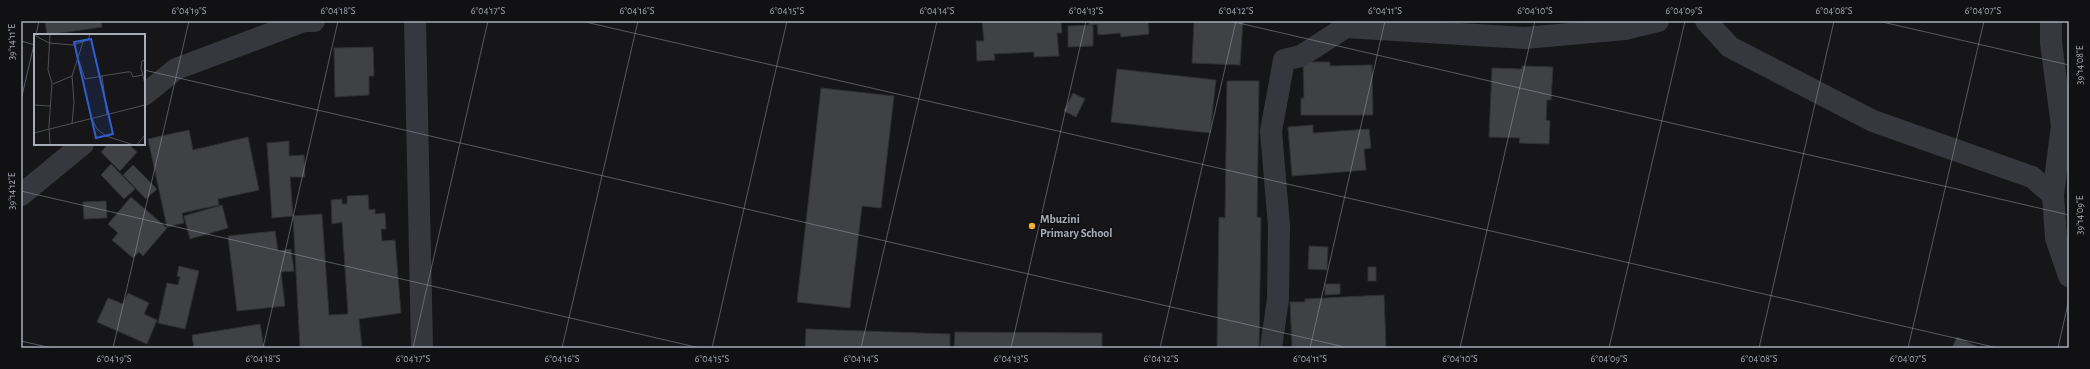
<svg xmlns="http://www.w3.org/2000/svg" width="2090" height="369" font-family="'Alegreya Sans',sans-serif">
	<rect width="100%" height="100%" fill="#161618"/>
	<g fill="#404145" stroke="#303034">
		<polygon points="45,21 101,21 102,27 47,35"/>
		<polygon points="982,21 1061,21 1062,33 1057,33 1059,56 1034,57 1034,52 994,54 995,60 977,61 976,41 984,41"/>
		<polygon points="1089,21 1148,21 1149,34 1121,37 1120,33 1098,35 1097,24 1089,26"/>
		<polygon points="1194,21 1243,21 1240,65 1192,63"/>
		<polygon points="1093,25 1093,46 1068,47 1068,26"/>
		<polygon points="373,47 374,76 369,76 369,95 335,97 334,48"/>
		<polygon points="1303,62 1330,62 1330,66 1372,65 1373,115 1301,115 1301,98 1304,98"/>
		<polygon points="1522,66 1553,67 1551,100 1547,100 1546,120 1550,121 1549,144 1519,143 1520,138 1489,137 1492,68 1522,69"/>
		<polygon points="1117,69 1216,80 1210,133 1111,122"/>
		<polygon points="1227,81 1259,81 1257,217 1261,218 1259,348 1217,348 1219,217 1225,218"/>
		<polygon points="821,88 894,96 881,208 862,206 850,308 797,302"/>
		<polygon points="1073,93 1085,99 1076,117 1064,111"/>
		<polygon points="1313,125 1313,133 1369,129 1371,148 1364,149 1366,170 1292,176 1288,127"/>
		<polygon points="189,130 193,150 248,137 259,190 218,199 219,205 182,213 184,223 167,227 148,139"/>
		<polygon points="289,141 289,156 304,155 305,177 290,177 293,216 272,218 267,143"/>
		<polygon points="108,144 128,144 137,152 120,171 101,152"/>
		<polygon points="111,164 135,189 124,199 101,175"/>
		<polygon points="133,165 157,189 146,199 123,175"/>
		<polygon points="368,195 369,210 375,209 375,214 385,213 386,229 381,229 382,241 395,240 401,313 359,319 362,348 300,348 293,216 322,214 329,315 348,314 342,222 332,224 331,200 342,199 342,204 347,204 347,196"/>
		<polygon points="131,197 167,228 143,256 139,252 133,258 112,240 118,233 108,224"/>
		<polygon points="106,201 107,218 84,219 83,202"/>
		<polygon points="222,205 228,228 190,239 184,216"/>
		<polygon points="275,231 278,251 291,249 294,271 281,272 285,306 237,311 228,236"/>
		<polygon points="1309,246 1328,247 1327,270 1308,269"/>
		<polygon points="179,266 199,271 185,329 158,323 167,283 178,285 180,277 177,276"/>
		<rect x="1368" y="267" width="8" height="14"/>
		<polygon points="1325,284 1340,284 1340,294 1325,295"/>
		<polygon points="128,293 149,303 144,314 157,320 147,344 97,322 108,298 123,304"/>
		<polygon points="1384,295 1386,348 1292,348 1290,302 1305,302 1305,299"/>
		<polygon points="260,324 264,348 194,348 192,335"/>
		<polygon points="806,329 950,334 950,348 805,348"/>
		<polygon points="955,332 1102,333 1102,348 954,348"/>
		<polygon points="1957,337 1978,347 1977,348 1952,348"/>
	</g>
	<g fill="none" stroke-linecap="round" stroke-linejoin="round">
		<g stroke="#37383d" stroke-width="22">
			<polyline points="415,21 422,348"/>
			<polyline points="1706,21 1730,47 1873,121 2032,177 2053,195"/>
			<polyline points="2051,21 2051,43 2062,126 2053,195 2056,238 2069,276"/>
			<polyline points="144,95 176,69 304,21 314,21"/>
			<polyline points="21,195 83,144"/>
			<polyline points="1271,348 1278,299 1279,226 1271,131 1284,60 1301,56 1346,27 1525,38 1625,29 1658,21"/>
		</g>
	</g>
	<path fill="none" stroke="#a8adb8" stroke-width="1" stroke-opacity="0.45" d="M581,21L1998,348M1230,21L2069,215M1878,21L2069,65M36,35L39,21M21,41L35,45M144,70L1349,348M21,100L35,40M21,191L700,348M21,341L52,348M113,348L189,21M263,348L338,21M413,348L488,21M562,348L638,21M712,348L787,21M861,348L937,21M1011,348L1086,21M1160,348L1236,21M1310,348L1385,21M1460,348L1535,21M1609,348L1685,21M1759,348L1834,21M1908,348L1984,21M2058,348L2069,299"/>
	<circle fill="#f2b134" stroke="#111113" stroke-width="1.5" cx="1032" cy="226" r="4"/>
	<g text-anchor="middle" stroke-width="3" stroke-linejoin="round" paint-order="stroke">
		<g font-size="12" font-weight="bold" fill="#a8adb8" stroke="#111113" text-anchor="start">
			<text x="1040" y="223">Mbuzini<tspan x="1040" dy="14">Primary School</tspan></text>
		</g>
	</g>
	<g transform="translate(34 34)">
		<rect width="111" height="111" fill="#161618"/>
		<path fill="none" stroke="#505258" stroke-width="1" d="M16,0L14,36L18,49L15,92L16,111M0,1L15,9L39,11L54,6L56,0M111,26L108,27L107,34L111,50M45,27L51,45L69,42M19,50L38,42L49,8M0,71L16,72M73,81L68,42L93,38H97L99,43L108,41M58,85L63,95L72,102L100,111M38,90L40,68L38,42M0,99L111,71M103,111L111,101"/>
		<path fill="#325cd3" fill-opacity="0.15" stroke="#325cd3" stroke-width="2" d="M57,5L79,100L62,104L40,8Z"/>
		<rect width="111" height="111" fill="none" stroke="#a8adb8" stroke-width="2"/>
	</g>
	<rect width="2090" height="369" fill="none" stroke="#111113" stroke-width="44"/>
	<rect x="22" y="22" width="2046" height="325" fill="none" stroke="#a8adb8" stroke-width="1.5"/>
	<g font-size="10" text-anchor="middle" fill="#a8adb8">
		<text x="189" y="14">6°04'19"S</text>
		<text x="338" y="14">6°04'18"S</text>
		<text x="488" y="14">6°04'17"S</text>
		<text x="637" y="14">6°04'16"S</text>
		<text x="787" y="14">6°04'15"S</text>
		<text x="937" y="14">6°04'14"S</text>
		<text x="1086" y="14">6°04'13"S</text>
		<text x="1236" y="14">6°04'12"S</text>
		<text x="1385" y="14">6°04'11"S</text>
		<text x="1535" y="14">6°04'10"S</text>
		<text x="1684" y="14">6°04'09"S</text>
		<text x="1834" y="14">6°04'08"S</text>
		<text x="1983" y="14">6°04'07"S</text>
		<text transform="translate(11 42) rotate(-90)" y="4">39°14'11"E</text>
		<text transform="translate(2079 65) rotate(-90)" y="4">39°14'08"E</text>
		<text transform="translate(11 191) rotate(-90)" y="4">39°14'12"E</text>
		<text transform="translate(2079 215) rotate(-90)" y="4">39°14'09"E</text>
		<text x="114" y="362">6°04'19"S</text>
		<text x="263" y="362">6°04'18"S</text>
		<text x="413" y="362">6°04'17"S</text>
		<text x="562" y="362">6°04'16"S</text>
		<text x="712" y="362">6°04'15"S</text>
		<text x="861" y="362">6°04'14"S</text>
		<text x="1011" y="362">6°04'13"S</text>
		<text x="1161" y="362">6°04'12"S</text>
		<text x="1310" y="362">6°04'11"S</text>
		<text x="1460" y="362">6°04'10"S</text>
		<text x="1609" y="362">6°04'09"S</text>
		<text x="1759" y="362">6°04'08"S</text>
		<text x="1908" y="362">6°04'07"S</text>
	</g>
</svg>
